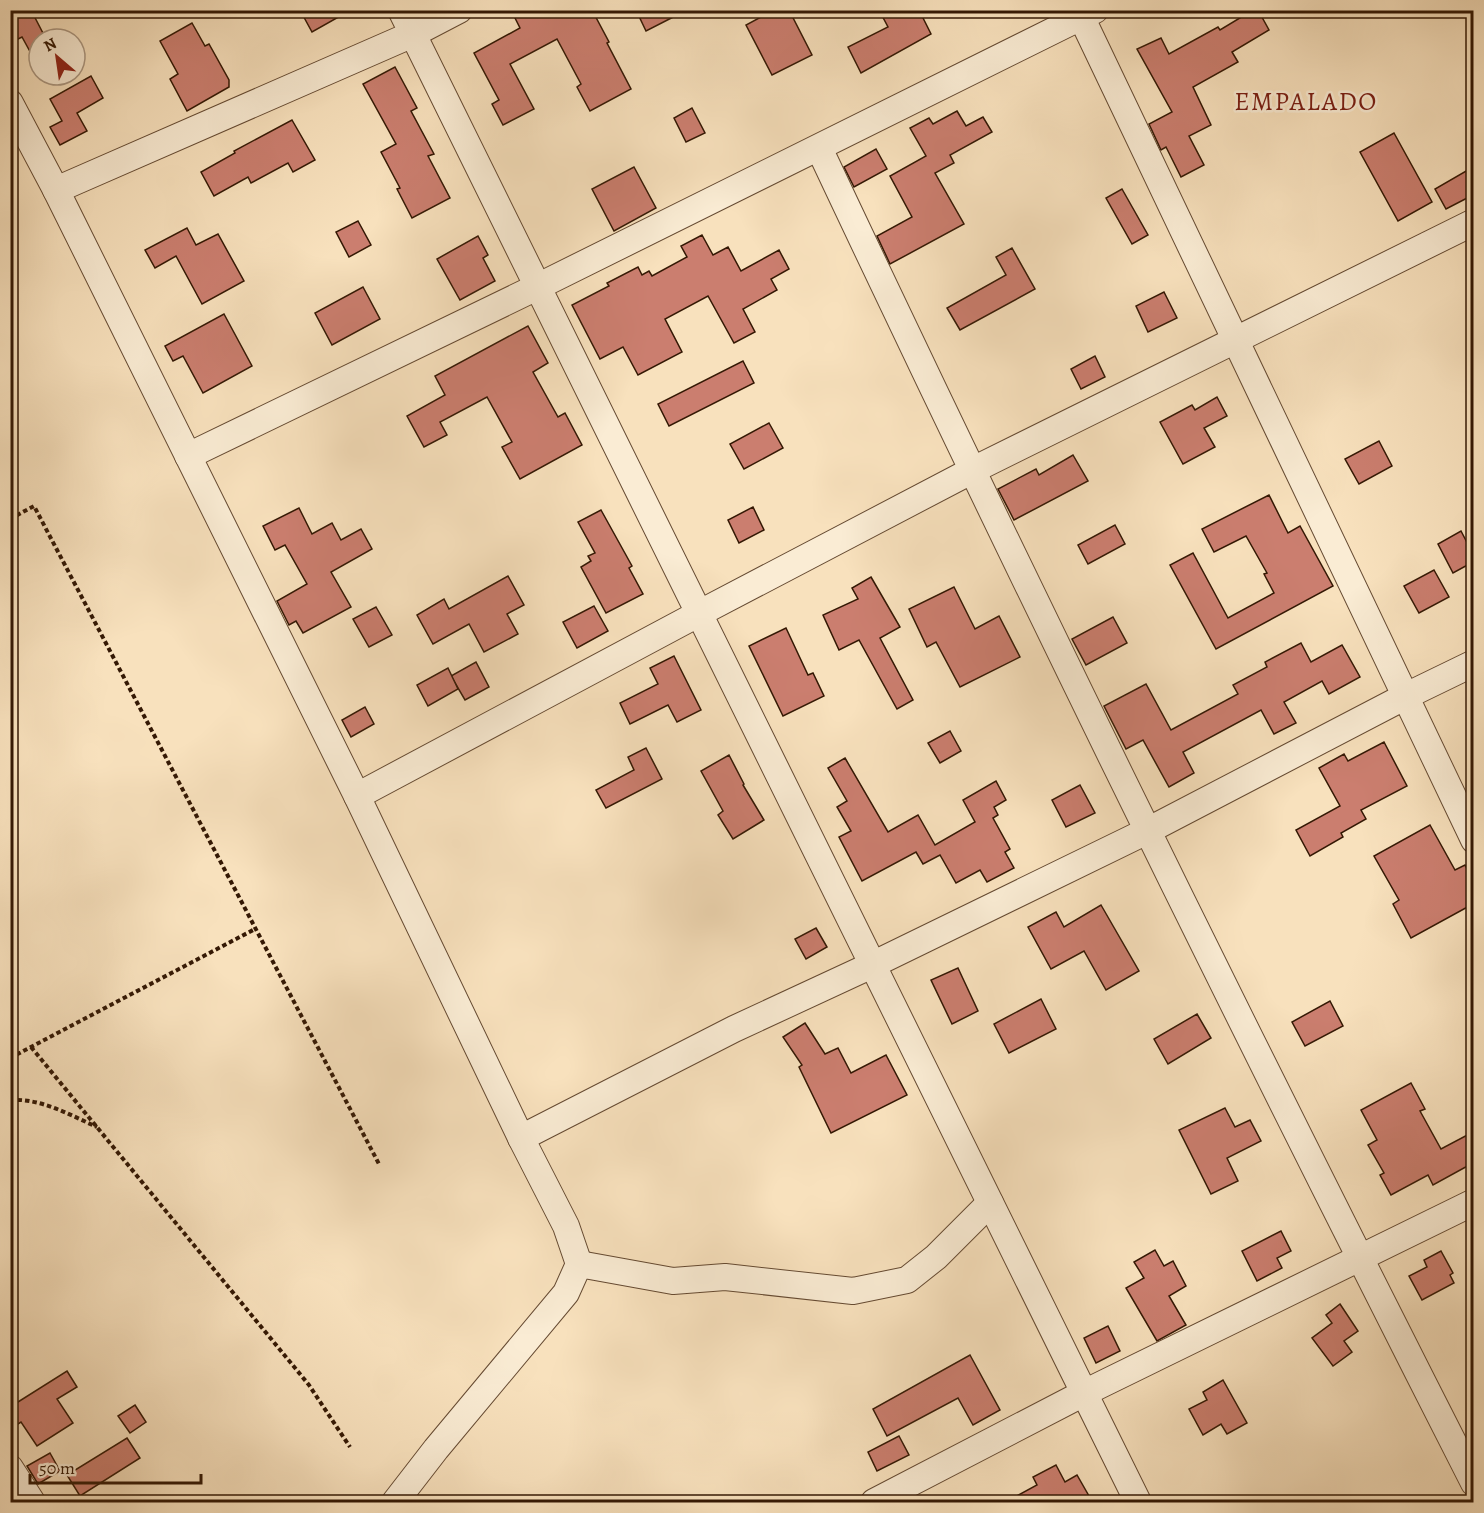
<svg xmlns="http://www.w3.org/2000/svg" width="1484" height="1513" font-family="Alegreya,serif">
	<rect width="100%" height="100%" fill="#f8e1bd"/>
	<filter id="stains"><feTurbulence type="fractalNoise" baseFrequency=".00333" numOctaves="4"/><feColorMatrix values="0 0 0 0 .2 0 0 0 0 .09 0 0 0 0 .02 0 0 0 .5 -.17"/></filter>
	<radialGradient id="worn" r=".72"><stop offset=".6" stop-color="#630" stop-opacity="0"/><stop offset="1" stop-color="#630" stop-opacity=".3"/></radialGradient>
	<g fill="#cb7e6f" stroke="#341804" stroke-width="1.5">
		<polygon points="10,10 31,10 46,39 39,39 39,68 22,37 10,43"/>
		<polygon points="300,10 351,10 312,32"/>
		<polygon points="511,10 592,10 609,42 607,43 631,89 590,111 577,87 581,84 557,39 510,64 534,109 503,125 492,104 499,100 474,53 520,28"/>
		<polygon points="636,10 687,10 646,31"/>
		<polygon points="774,10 789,10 812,55 772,75 746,25"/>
		<polygon points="879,10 919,10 931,34 861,73 848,47 888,27"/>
		<polygon points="1253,10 1258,10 1269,30 1232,52 1238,62 1193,87 1211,125 1189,136 1204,165 1181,177 1166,147 1161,150 1149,124 1172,112 1137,49 1161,38 1169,54 1218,27 1220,30"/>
		<polygon points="192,23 205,46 209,44 229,80 229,87 187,111 170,79 178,74 160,41"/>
		<polygon points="395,67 417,108 411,111 434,154 428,156 450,198 412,218 397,189 400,188 381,152 396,144 363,84"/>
		<polygon points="91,76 103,98 77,113 87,131 60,145 50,127 62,121 50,99"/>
		<polygon points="692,108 705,133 686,142 674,118"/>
		<polygon points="957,111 966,126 983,117 992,132 950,155 954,163 935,173 964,224 890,264 877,236 912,217 890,176 926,156 910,128 929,118 933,124"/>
		<polygon points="292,120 315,160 293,172 288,163 251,183 248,177 214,196 201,172 235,153 234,151"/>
		<polygon points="1394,133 1432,202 1398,221 1360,152"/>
		<polygon points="876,149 887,169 854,187 844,167"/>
		<polygon points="634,167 656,208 614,231 592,189"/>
		<polygon points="1473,167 1473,195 1446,209 1435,189"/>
		<polygon points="1122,189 1148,235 1132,244 1106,198"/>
		<polygon points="358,221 371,245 349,257 336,232"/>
		<polygon points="187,228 196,245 218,234 244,281 202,304 176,256 155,268 145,250"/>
		<polygon points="702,235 713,255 728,247 741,271 779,250 789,269 771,279 777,290 743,309 755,332 734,343 708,296 665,319 682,352 638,375 623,347 600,359 572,305 609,286 607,283 638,267 642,275 649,271 652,276 687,257 681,246"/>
		<polygon points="478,236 488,255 483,258 495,281 460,300 437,259"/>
		<polygon points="1012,248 1035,289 960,330 947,308 1006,275 996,257"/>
		<polygon points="363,287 380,319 332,345 315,313"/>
		<polygon points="1164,292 1177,318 1148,332 1136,306"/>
		<polygon points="224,314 252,366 203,393 183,356 173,361 165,346"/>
		<polygon points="528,326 548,363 533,372 558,417 565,413 582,445 520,479 502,447 512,442 487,397 440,422 447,435 424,447 407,416 445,395 435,376"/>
		<polygon points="1095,356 1105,377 1081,389 1071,369"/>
		<polygon points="743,361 754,383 669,426 658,404"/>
		<polygon points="1217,397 1227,416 1204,428 1215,447 1183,464 1160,422 1192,405 1195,410"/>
		<polygon points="769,423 783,448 744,469 730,444"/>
		<polygon points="1379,441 1392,466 1359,484 1345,459"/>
		<polygon points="1073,455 1088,481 1014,520 998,489 1036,469 1039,475"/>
		<polygon points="1269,495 1288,533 1300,526 1333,586 1216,649 1170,565 1193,553 1228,618 1274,593 1264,574 1267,573 1246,536 1214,552 1202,529"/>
		<polygon points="753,507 764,530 739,543 728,520"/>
		<polygon points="299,508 312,534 332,523 341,540 361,529 372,549 331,572 351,607 303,633 296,621 289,625 277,601 307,584 285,545 275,550 263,526"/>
		<polygon points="601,510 632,566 629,568 643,594 606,613 581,567 591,561 588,556 595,553 578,522"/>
		<polygon points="1115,525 1125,544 1088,564 1078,545"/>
		<polygon points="1461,531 1473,554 1473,562 1453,573 1438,544"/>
		<polygon points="1434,570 1449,597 1419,613 1404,586"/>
		<polygon points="508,576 524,605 507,614 518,634 484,652 469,624 433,644 417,615 444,599 449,609"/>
		<polygon points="871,577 900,627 880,638 913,700 897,709 859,640 839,650 823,615 858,599 852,588"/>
		<polygon points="954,587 975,629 999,616 1020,657 960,687 936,642 927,647 909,609"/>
		<polygon points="594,606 608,631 577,648 563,622"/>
		<polygon points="376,607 392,635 369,647 353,619"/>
		<polygon points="1113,617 1127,643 1086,665 1072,639"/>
		<polygon points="786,628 808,675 813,673 824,696 783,716 749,646"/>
		<polygon points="1301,643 1311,662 1342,645 1360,677 1329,694 1322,681 1284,702 1296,723 1274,734 1261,710 1183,752 1194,773 1169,787 1143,740 1126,749 1104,706 1146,684 1171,730 1238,694 1233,685 1267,667 1265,662"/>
		<polygon points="674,656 701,710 677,722 668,705 630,724 620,703 658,684 650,668"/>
		<polygon points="476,662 489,687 465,700 451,676"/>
		<polygon points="448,668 458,689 428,706 417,685"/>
		<polygon points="365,707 374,724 351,737 342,720"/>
		<polygon points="950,731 961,751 940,763 928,743"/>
		<polygon points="1384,742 1407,786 1361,810 1366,819 1341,833 1343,837 1310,856 1296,830 1340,806 1319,768 1344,754 1348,761"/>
		<polygon points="646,748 662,779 606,808 596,790 634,770 628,757"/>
		<polygon points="729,755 744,784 743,785 764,820 733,839 718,815 723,811 701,771"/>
		<polygon points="845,758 888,832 918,815 935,845 975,822 963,800 996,781 1006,800 994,807 998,815 993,818 1010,849 1005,852 1014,868 987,882 980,870 956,883 940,855 923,864 916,852 862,881 839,837 851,831 837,807 847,801 828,768"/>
		<polygon points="1080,785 1095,813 1066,827 1052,800"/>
		<polygon points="1430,825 1455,870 1465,865 1473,881 1473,904 1411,938 1393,904 1399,900 1374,856"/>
		<polygon points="1101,905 1139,971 1106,990 1084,951 1051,969 1028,927 1056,912 1064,927"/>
		<polygon points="816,928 827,947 806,959 795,939"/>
		<polygon points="958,968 978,1011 952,1024 931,980"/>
		<polygon points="1041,999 1056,1029 1009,1053 994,1024"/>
		<polygon points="1330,1001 1343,1026 1305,1046 1292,1022"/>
		<polygon points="1197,1014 1211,1038 1168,1064 1154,1039"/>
		<polygon points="805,1023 825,1054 838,1048 851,1073 886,1055 907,1095 831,1133 799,1067 802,1065 783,1037"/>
		<polygon points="1411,1083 1425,1109 1420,1111 1441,1149 1473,1132 1473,1163 1433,1185 1428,1175 1391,1195 1380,1175 1384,1173 1368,1145 1377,1140 1361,1110"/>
		<polygon points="1225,1108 1235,1127 1250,1120 1261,1141 1227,1158 1238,1181 1211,1194 1179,1130"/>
		<polygon points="1281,1231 1291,1251 1277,1258 1282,1268 1257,1281 1242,1251"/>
		<polygon points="1155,1250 1164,1266 1173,1261 1186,1286 1169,1296 1186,1325 1157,1341 1126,1288 1144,1278 1134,1262"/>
		<polygon points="1441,1251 1453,1273 1450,1275 1454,1283 1422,1300 1409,1276 1427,1267 1424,1260"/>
		<polygon points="1340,1304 1358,1331 1344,1341 1352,1352 1333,1366 1312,1338 1332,1323 1326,1315"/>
		<polygon points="1108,1326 1120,1351 1096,1363 1084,1338"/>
		<polygon points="970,1355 1000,1410 973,1425 958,1398 887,1436 873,1409"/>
		<polygon points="67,1371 77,1387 57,1399 73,1423 37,1446 21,1422 10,1429 10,1407"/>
		<polygon points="1223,1380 1247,1423 1227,1434 1221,1424 1203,1435 1189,1409 1207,1400 1203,1392"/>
		<polygon points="135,1405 146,1422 130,1433 118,1416"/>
		<polygon points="899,1436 909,1455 877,1471 868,1452"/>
		<polygon points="127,1438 140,1458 80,1496 67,1475"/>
		<polygon points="50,1453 60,1471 38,1484 27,1466"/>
		<polygon points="1056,1465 1065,1482 1077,1475 1093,1503 1004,1503 1037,1485 1033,1477"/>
	</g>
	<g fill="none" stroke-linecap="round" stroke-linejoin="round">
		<defs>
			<g id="minor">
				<polyline points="401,10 1138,1502"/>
				<polyline points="1078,10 1474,840"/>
				<polyline points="10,103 56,190 357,796 521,1138 566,1226 579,1264"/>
				<path d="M819,148C1030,596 1249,1041 1474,1483"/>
				<polyline points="56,190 413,34 459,10"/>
				<polyline points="188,456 537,287 1095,10"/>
				<polyline points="357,796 698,614 971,471 1474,222"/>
				<polyline points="521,1138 734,1029 872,965 1149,830 1406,696 1474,663"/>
				<polyline points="10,1468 32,1502"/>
				<polyline points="395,1502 436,1449 566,1293 579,1264 673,1281 725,1277 853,1291 907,1280 936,1257 990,1203"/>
				<polyline points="874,1502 1084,1393 1474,1202"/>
			</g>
		</defs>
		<use href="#minor" stroke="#654a32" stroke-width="28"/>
		<g stroke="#341804" stroke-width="4" stroke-dasharray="4.5 3" stroke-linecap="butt">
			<polyline points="10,519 34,506 379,1164"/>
			<polyline points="31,1047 309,1385 350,1447"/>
			<polyline points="10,1058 255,929"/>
			<path d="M10,1100C41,1098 70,1115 97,1127"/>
		</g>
		<use href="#minor" stroke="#faecd4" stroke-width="26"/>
	</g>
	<g text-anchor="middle" stroke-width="5" stroke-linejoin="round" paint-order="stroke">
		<g font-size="26" letter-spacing="1.5" fill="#7a1f14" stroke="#faecd4">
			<text x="1306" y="110">EMPALADO</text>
		</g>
	</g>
	<rect width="1484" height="1513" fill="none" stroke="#f8e1bd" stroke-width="36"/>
	<rect x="12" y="12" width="1460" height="1489" fill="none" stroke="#341804" stroke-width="3"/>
	<rect x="18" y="18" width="1448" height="1477" fill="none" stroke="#341804" stroke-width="1.5"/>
	<g transform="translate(57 57) rotate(331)"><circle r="28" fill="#faecd4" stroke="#ab9781" stroke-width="1.5"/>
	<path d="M0-4.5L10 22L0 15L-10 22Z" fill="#8f2418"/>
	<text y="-9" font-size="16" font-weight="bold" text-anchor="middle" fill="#341804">N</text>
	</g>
	<path d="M30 1474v9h171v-9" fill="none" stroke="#341804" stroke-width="3"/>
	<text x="39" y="1474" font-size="18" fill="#341804" stroke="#faecd4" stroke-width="4.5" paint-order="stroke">50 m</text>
	<rect width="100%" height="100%" filter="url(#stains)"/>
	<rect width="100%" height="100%" fill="url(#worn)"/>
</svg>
